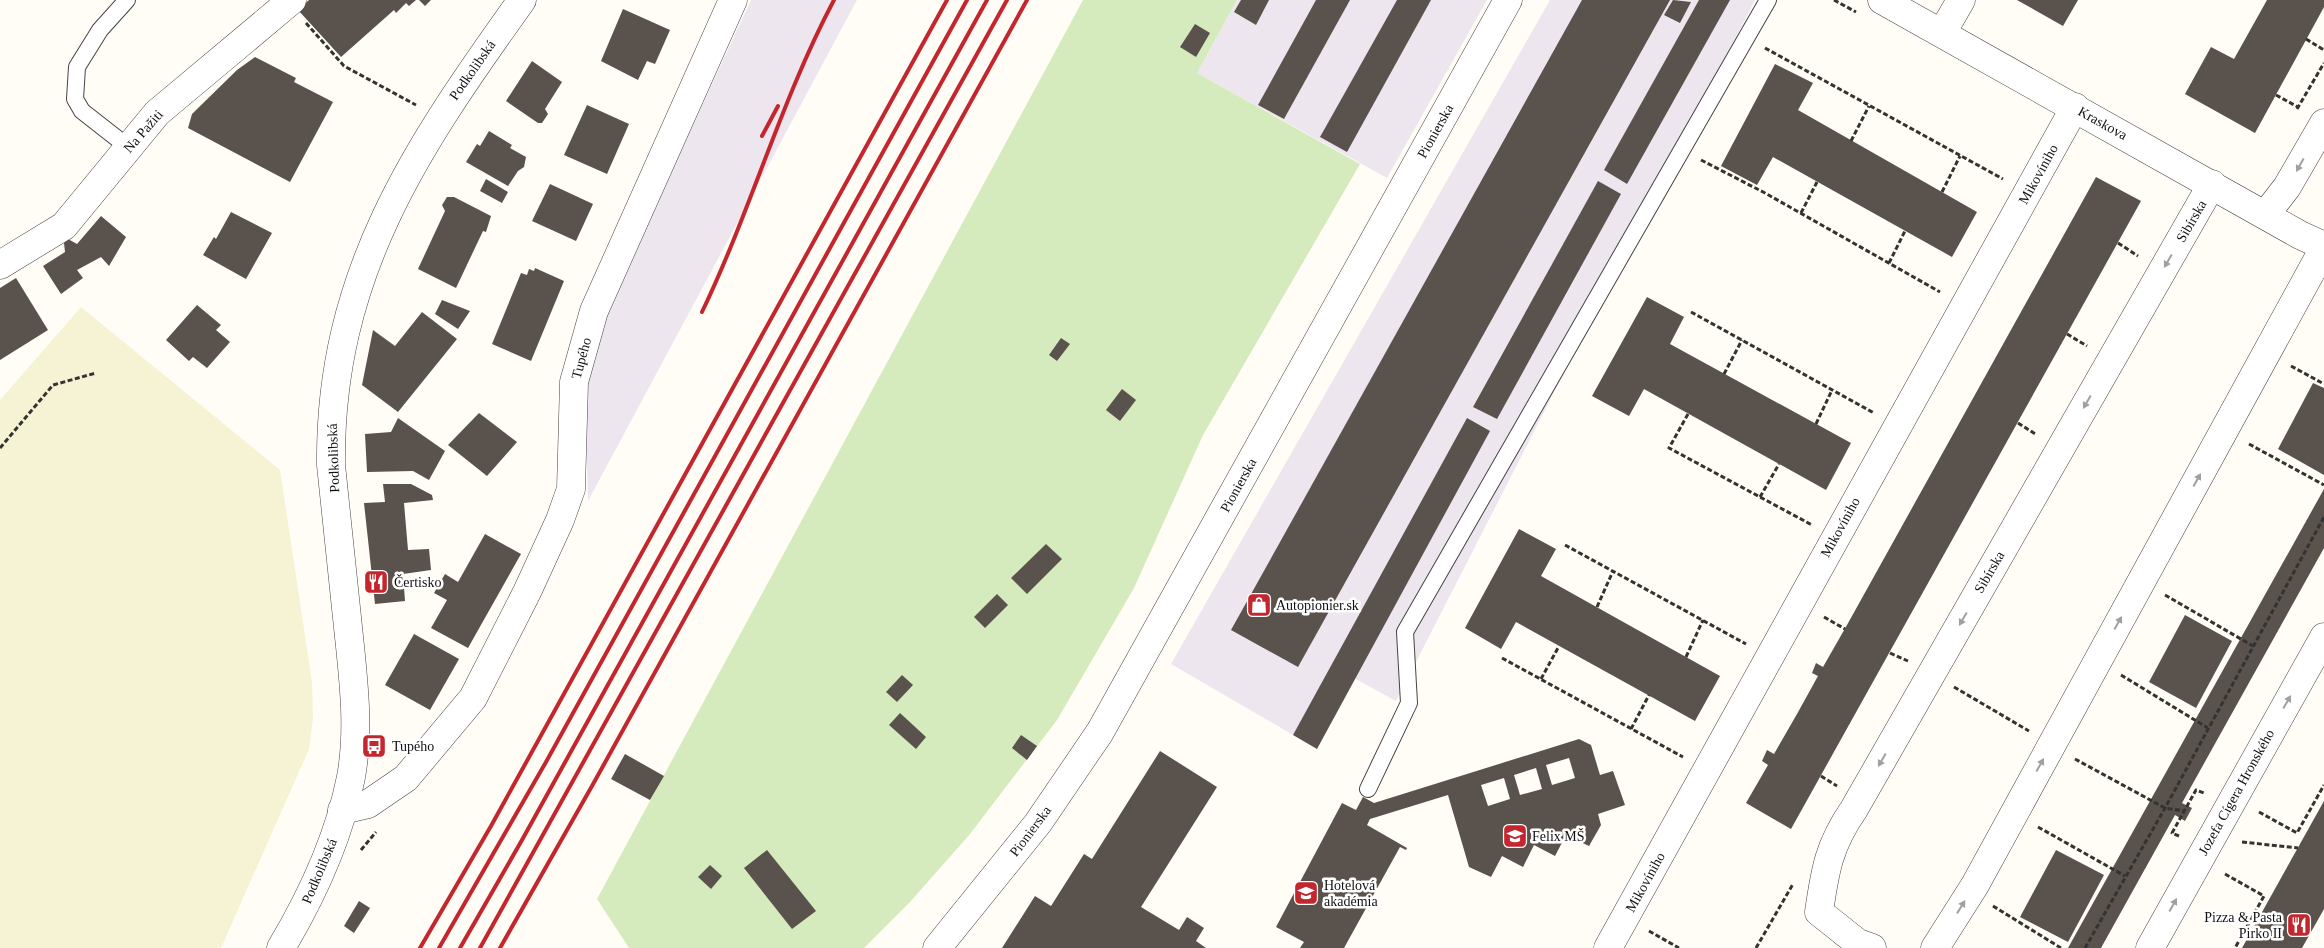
<svg xmlns="http://www.w3.org/2000/svg" width="2324" height="948" font-family="'Times New Roman',serif">
	<rect width="100%" height="100%" fill="#fffdf5"/>
	<g fill="#eee6ef">
		<polygon points="751,0 857,0 588,501 585,399 588,361 602,322"/>
		<polygon points="1237,0 1487,0 1387,178 1197,73"/>
		<polygon points="1550,0 1755,0 1396,701 1332,666 1293,735 1171,664"/>
	</g>
	<polygon fill="#f6f3d4" points="81,307 280,470 312,682 313,719 309,749 221,948 0,948 0,400"/>
	<polygon fill="#d5ebbd" points="1083,0 1237,0 1197,73 1360,164 1203,435 1134,588 1057,720 970,834 910,902 864,948 629,948 597,899"/>
	<g fill="#5a524d" fill-rule="evenodd">
		<polygon points="309,0 416,0 409,6 406,3 396,13 394,10 341,57 298,10"/>
		<polygon points="419,0 431,0 425,6"/>
		<polygon points="1241,0 1269,0 1256,25 1234,12"/>
		<polygon points="1316,0 1350,0 1284,119 1258,105"/>
		<polygon points="1397,0 1431,0 1347,152 1320,137"/>
		<polygon points="1582,0 1670,0 1298,667 1231,630"/>
		<polygon points="1673,0 1691,2 1680,23 1664,15"/>
		<polygon points="1699,0 1730,0 1627,184 1604,170"/>
		<polygon points="2017,0 2078,0 2063,26"/>
		<polygon points="2267,0 2324,0 2324,7 2255,133 2185,94 2211,47 2234,59"/>
		<polygon points="623,9 670,30 655,64 647,61 638,80 601,61"/>
		<polygon points="1195,24 1210,33 1196,57 1180,47"/>
		<polygon points="255,57 296,78 294,82 333,102 290,182 188,128 192,114 237,70"/>
		<polygon points="532,61 562,82 545,109 548,114 542,123 538,123 506,101"/>
		<polygon points="1775,64 1813,83 1798,110 1977,212 1952,257 1773,157 1757,185 1721,166"/>
		<polygon points="587,105 629,124 607,174 564,155"/>
		<polygon points="489,131 512,145 510,148 526,157 524,167 518,171 508,186 466,162 477,144 480,146"/>
		<polygon points="2096,177 2141,201 1791,829 1746,803 1768,765 1762,761 1767,750 1774,754 1797,714 1818,676 1812,673 1816,663 1823,667 1847,625"/>
		<polygon points="486,179 508,192 502,203 480,191"/>
		<polygon points="1598,181 1621,194 1497,419 1473,407"/>
		<polygon points="550,184 593,204 576,241 532,221"/>
		<polygon points="447,197 454,197 491,216 486,232 483,231 456,288 418,269 445,211 442,205"/>
		<polygon points="231,212 272,233 246,279 203,255 214,237 216,239"/>
		<polygon points="101,216 126,237 109,266 101,257 77,270 83,278 61,294 43,266 65,252 64,243 68,239 77,244"/>
		<polygon points="535,268 564,281 531,361 492,344 521,273 527,275 529,269 534,271"/>
		<polygon points="16,278 48,330 0,360 0,288"/>
		<polygon points="1647,297 1684,317 1670,344 1851,443 1826,490 1644,389 1629,416 1592,396"/>
		<polygon points="442,300 470,311 458,329 435,314"/>
		<polygon points="197,305 221,325 216,330 230,342 207,368 193,357 189,361 166,340"/>
		<polygon points="422,312 457,339 398,412 362,385 373,330 395,346"/>
		<polygon points="1061,338 1070,344 1057,361 1049,355"/>
		<polygon points="2313,383 2324,388 2324,475 2278,449"/>
		<polygon points="1122,389 1136,400 1120,421 1106,410"/>
		<polygon points="479,413 517,442 487,476 448,445"/>
		<polygon points="398,418 445,451 429,480 413,471 367,472 365,434 391,432"/>
		<polygon points="1467,418 1490,431 1317,749 1293,735"/>
		<polygon points="383,484 411,484 432,495 433,500 404,503 408,550 429,549 431,570 403,574 405,601 375,604 364,503 385,502"/>
		<polygon points="2324,489 2324,548 2182,803 2192,808 2185,821 2175,815 2101,948 2068,948"/>
		<polygon points="1519,529 1556,549 1541,576 1720,676 1695,721 1516,622 1501,649 1465,628"/>
		<polygon points="485,534 521,554 468,648 431,628 447,600 434,593 445,574 458,582"/>
		<polygon points="1046,544 1062,559 1027,594 1011,578"/>
		<polygon points="997,594 1008,605 985,628 974,617"/>
		<polygon points="2185,615 2232,641 2196,708 2149,682"/>
		<polygon points="414,634 459,659 430,710 385,685"/>
		<polygon points="902,675 913,685 897,702 886,692"/>
		<polygon points="900,713 926,737 916,749 889,725"/>
		<polygon points="1021,735 1037,746 1027,760 1012,748"/>
		<path d="M1579,739L1591,745L1600,775L1613,771L1625,805L1598,814L1601,825L1589,846L1566,835L1555,856L1534,845L1523,867L1502,856L1491,877L1469,867L1448,795L1370,819L1367,825L1407,848L1406,850L1400,847L1344,948H1300L1304,942L1276,927L1342,803L1356,810L1363,797L1374,803ZM1569,758L1575,778L1552,785L1546,765ZM1536,768L1542,789L1520,795L1514,775ZM1504,778L1510,799L1488,806L1481,785Z"/>
		<polygon points="1160,751 1217,787 1141,907 1179,930 1187,917 1204,928 1196,941 1206,948 1002,948 1035,896 1051,906 1084,854 1092,859"/>
		<polygon points="625,754 664,776 650,800 611,779"/>
		<polygon points="2324,801 2324,909 2302,948 2242,948"/>
		<polygon points="767,850 816,911 792,929 744,868"/>
		<polygon points="2056,850 2104,875 2068,942 2020,917"/>
		<polygon points="710,865 722,876 711,889 698,877"/>
		<polygon points="359,901 370,908 354,933 344,926"/>
	</g>
	<g fill="none" stroke-linecap="round" stroke-linejoin="round">
		<defs>
			<g id="service">
				<polyline points="127,0 100,30 77,67 75,99 82,111 128,147"/>
				<polyline points="1368,789 1409,703 1405,632 1768,0"/>
			</g>
			<g id="minor">
				<polyline points="1882,0 2300,235 2324,246"/>
				<polyline points="1942,33 1961,0"/>
				<polyline points="2266,214 2287,187 2324,123"/>
				<polyline points="0,265 64,226 157,113 292,0"/>
				<polyline points="342,810 368,804 406,778 473,698 527,592 560,520 571,489 574,382 594,311 733,0"/>
				<polyline points="1608,948 2075,107"/>
				<path d="M1872,948L1858,943L1819,912C1825,870 1829,845 1854,809L2212,184"/>
				<polyline points="1935,948 1975,885 2324,248"/>
				<polyline points="2150,948 2324,637"/>
			</g>
			<g id="tertiary">
				<path d="M281,948C312,896 339,838 351,777C360,728 353,676 348,627C342,573 337,519 331,465C329,275 416,148 522,0"/>
				<polyline points="937,948 1038,823 1100,732 1508,0"/>
			</g>
		</defs>
		<use href="#service" stroke="#444" stroke-width="18"/>
		<use href="#minor" stroke="#444" stroke-width="29"/>
		<use href="#tertiary" stroke="#444" stroke-width="29"/>
		<g stroke="#333" stroke-width="3" stroke-dasharray="5 2.5" stroke-linecap="butt">
			<polyline points="1834,0 1856,12"/>
			<polyline points="306,23 344,66 416,105"/>
			<polyline points="2306,39 2324,50"/>
			<polyline points="1765,48 2003,179"/>
			<polyline points="2276,95 2298,107"/>
			<polyline points="2297,109 2324,63"/>
			<polyline points="1851,141 1869,106"/>
			<polyline points="1701,160 1765,193 1940,292"/>
			<polyline points="1942,192 1960,156"/>
			<polyline points="1801,213 1817,182"/>
			<polyline points="2118,243 2138,256"/>
			<polyline points="1889,263 1905,231"/>
			<polyline points="1691,312 1874,413"/>
			<polyline points="2067,334 2087,346"/>
			<polyline points="2291,366 2324,384"/>
			<polyline points="1724,374 1742,340"/>
			<polyline points="1688,414 1669,448 1812,525"/>
			<polyline points="2018,423 2037,435"/>
			<polyline points="1816,424 1832,390"/>
			<polyline points="2249,444 2324,485"/>
			<polyline points="0,448 53,385 96,373"/>
			<polyline points="1760,497 1779,464"/>
			<polyline points="1565,545 1746,644"/>
			<polyline points="2165,595 2253,646"/>
			<polyline points="1597,607 1613,571"/>
			<polyline points="1824,617 1845,629"/>
			<polyline points="1890,653 1908,661"/>
			<polyline points="1686,657 1703,620"/>
			<polyline points="1502,658 1683,757"/>
			<polyline points="2121,675 2208,728"/>
			<polyline points="1541,679 1559,646"/>
			<polyline points="1954,687 2029,731"/>
			<polyline points="1631,729 1649,695"/>
			<polyline points="2075,759 2165,808 2184,811"/>
			<polyline points="1821,776 1837,786"/>
			<polyline points="2259,812 2297,833 2324,785"/>
			<polyline points="2038,827 2125,876"/>
			<polyline points="2179,836 2172,833 2196,790 2204,793"/>
			<polyline points="2242,842 2298,848"/>
			<polyline points="361,850 376,832"/>
			<polyline points="2225,874 2264,896 2235,948"/>
			<polyline points="1993,906 2061,948"/>
			<polyline points="1649,931 1679,948"/>
			<polyline points="1756,948 1793,884"/>
			<polyline points="2085,948 2165,808 2324,517"/>
		</g>
		<use href="#service" stroke="#fff" stroke-width="16"/>
		<use href="#minor" stroke="#fff" stroke-width="28"/>
		<use href="#tertiary" stroke="#fff" stroke-width="28"/>
		<g stroke="#c4262e" stroke-width="4">
			<polyline points="762,136 778,106"/>
			<path d="M702,312C751,210 781,100 834,0"/>
			<polyline points="420,948 491,826 947,0"/>
			<polyline points="439,948 546,762 967,0"/>
			<polyline points="460,948 522,840 987,0"/>
			<polyline points="480,948 1007,0"/>
			<polyline points="500,948 592,786 1027,0"/>
		</g>
	</g>
	<defs><path id="oneway-solid" d="M-6-.8H1V-3.2L6.5 0L1 3.2V.8H-6Z" transform="scale(1.25)"/></defs>
	<g fill="#a0a0a0">
		<use href="#oneway-solid" transform="translate(2300 165) rotate(119)"/>
		<use href="#oneway-solid" transform="translate(2168 261) rotate(120)"/>
		<use href="#oneway-solid" transform="translate(2087 402) rotate(120)"/>
		<use href="#oneway-solid" transform="translate(2197 480) rotate(-61)"/>
		<use href="#oneway-solid" transform="translate(1963 619) rotate(120)"/>
		<use href="#oneway-solid" transform="translate(2118 623) rotate(-61)"/>
		<use href="#oneway-solid" transform="translate(2287 702) rotate(-60)"/>
		<use href="#oneway-solid" transform="translate(1882 760) rotate(120)"/>
		<use href="#oneway-solid" transform="translate(2040 765) rotate(-61)"/>
		<use href="#oneway-solid" transform="translate(2173 905) rotate(-61)"/>
		<use href="#oneway-solid" transform="translate(1961 907) rotate(-58)"/>
	</g>
	<defs>
		<symbol id="restaurant-square" viewBox="-11 -11 22 22"><rect x="-9" y="-9" width="18" height="18" rx="4" fill="#c4262e" stroke="#fff"/><path d="M-5-6h1v4h1v-4h1v4h1v-4h1v5L-1.5 .5V6h-2V.5L-5-1ZM5-6V6H3V1.5H1.5Q1.5-4 5-6Z" fill="#fff"/></symbol>
		<symbol id="shop-square" viewBox="-11 -11 22 22"><rect x="-9" y="-9" width="18" height="18" rx="4" fill="#c4262e" stroke="#fff"/><path d="M-5-2.5h2.3a2.7 3.5 0 0 1 5.4 0H5L5.5 6h-11ZM-1.5-2.5h3a1.5 2.3 0 0 0-3 0Z" fill="#fff"/></symbol>
		<symbol id="bus-square" viewBox="-11 -11 22 22"><rect x="-9" y="-9" width="18" height="18" rx="4" fill="#c4262e" stroke="#fff"/><path d="M-5-6H5V4H4V6H2V4H-2V6H-4V4H-5ZM-3.5-4V0h7V-4ZM-3.5 1.2v1.5H-2V1.2ZM2 1.2v1.5H3.5V1.2Z" fill="#fff"/></symbol>
		<symbol id="school-square" viewBox="-11 -11 22 22"><rect x="-9" y="-9" width="18" height="18" rx="4" fill="#c4262e" stroke="#fff"/><path d="M0-5L7-2L0 1L-7-2ZM-4 1L0 2.5L4 1V4Q0 6-4 4Z" fill="#fff"/></symbol>
	</defs>
	<g fill-rule="evenodd">
		<use href="#restaurant-square" x="362" y="568" width="28" height="28"/>
		<use href="#shop-square" x="1245" y="591" width="28" height="28"/>
		<use href="#bus-square" x="360" y="732" width="28" height="28"/>
		<use href="#school-square" x="1501" y="822" width="28" height="28"/>
		<use href="#school-square" x="1292" y="879" width="28" height="28"/>
		<use href="#restaurant-square" x="2285" y="911" width="28" height="28"/>
	</g>
	<g text-anchor="middle" stroke-width="5" stroke-linejoin="round" paint-order="stroke">
		<g font-size="14" fill="#111" stroke="#fff">
			<text transform="translate(472 70) rotate(-55)" y="5">Podkolibská</text>
			<text transform="translate(2103 123) rotate(29)" y="5">Kraskova</text>
			<text transform="translate(143 131) rotate(-49)" y="5">Na Pažiti</text>
			<text transform="translate(1435 131) rotate(-61)" y="5">Pionierska</text>
			<text transform="translate(2038 174) rotate(-61)" y="5">Mikovíniho</text>
			<text transform="translate(2191 221) rotate(-60)" y="5">Sibírska</text>
			<text transform="translate(581 358) rotate(-75)" y="5">Tupého</text>
			<text transform="translate(333 458) rotate(-92)" y="5">Podkolibská</text>
			<text transform="translate(1238 485) rotate(-61)" y="5">Pionierska</text>
			<text transform="translate(1840 527) rotate(-61)" y="5">Mikovíniho</text>
			<text transform="translate(1989 572) rotate(-60)" y="5">Sibírska</text>
			<text transform="translate(2236 792) rotate(-61)" y="5">Jozefa Cígera Hronského</text>
			<text transform="translate(1030 831) rotate(-53)" y="5">Pionierska</text>
			<text transform="translate(319 871) rotate(-67)" y="5">Podkolibská</text>
			<text transform="translate(1645 882) rotate(-61)" y="5">Mikovíniho</text>
		</g>
		<g font-size="14" fill="#111" stroke="#fff" text-anchor="start">
			<text x="394" y="587">Čertisko</text>
			<text x="1276" y="610">Autopionier.sk</text>
			<text x="392" y="751">Tupého</text>
			<text x="1532" y="841">Felix MŠ</text>
			<text x="1324" y="890">Hotelová<tspan x="1324" dy="16">akadémia</tspan></text>
			<text x="2282" y="922" text-anchor="end">Pizza &amp; Pasta<tspan x="2282" dy="16">Pirko II</tspan></text>
		</g>
	</g>
</svg>
